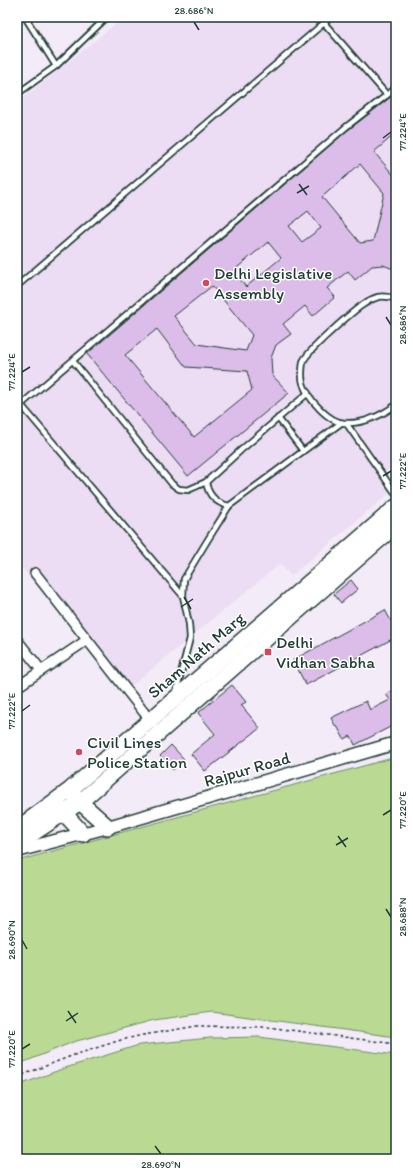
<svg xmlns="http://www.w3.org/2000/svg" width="413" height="1176" font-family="Itim,sans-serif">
	<rect width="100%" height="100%" fill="#f4ebf9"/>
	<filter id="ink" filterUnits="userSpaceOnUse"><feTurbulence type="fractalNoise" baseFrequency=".025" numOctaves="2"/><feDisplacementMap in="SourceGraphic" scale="8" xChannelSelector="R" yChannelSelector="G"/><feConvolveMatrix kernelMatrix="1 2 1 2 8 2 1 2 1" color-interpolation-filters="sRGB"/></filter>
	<g filter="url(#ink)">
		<polygon fill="#edddf4" points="124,17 396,17 396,463 381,476 391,492 291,576 280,564 128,689 17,563 17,103"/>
		<g fill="#bada93" stroke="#6c8c64">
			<polygon points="396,757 396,1037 212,1012 154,1020 73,1042 17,1065 17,861"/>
			<polygon points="259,1037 396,1055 396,1159 17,1159 17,1086 62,1069 139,1045 210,1038"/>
		</g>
		<g fill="#dcbdea" stroke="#1f3d34" fill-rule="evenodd">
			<path d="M396,93V133L374,152L396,178V270L383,265L372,266L355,280L348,271L327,288L335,297L313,316L305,306L283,324L291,334L276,345L271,358L272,375L289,393L188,476L87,354L348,130ZM360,164L384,193L373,241L360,243L322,197ZM308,211L321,228L302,242L289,226ZM268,242L281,258L246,287L233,271ZM212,286L252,335L246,351L197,344L174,316ZM157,329L186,367L247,371L252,390L194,437L125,355Z"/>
			<polygon points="351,580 358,589 341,603 334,594"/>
			<polygon points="385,610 396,630 396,637 306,685 293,660"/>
			<polygon points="232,685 246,702 241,705 260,728 205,771 191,754 215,734 198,713"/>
			<polygon points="396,689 396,724 355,745 351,736 344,739 337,726 336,727 331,718 366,701 370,710 390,700 386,694"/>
			<polygon points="171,745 184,759 173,770 160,756"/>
		</g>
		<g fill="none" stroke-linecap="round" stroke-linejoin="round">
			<defs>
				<g id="service">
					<polyline points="324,23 387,95"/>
					<polyline points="56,66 107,17"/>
					<polyline points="17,94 56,66 25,17"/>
					<polyline points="17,286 331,17"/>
					<path d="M396,299C390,297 384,296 378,297C374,298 368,301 364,304C354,310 306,352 303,362C302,369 301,377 303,383C307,398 329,423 345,423C363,424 382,415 396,405"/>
					<polyline points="73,361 172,484 179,489 188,490 206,482 241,450 308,393"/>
					<polyline points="17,400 183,596"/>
					<polyline points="17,408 346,127 396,88"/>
					<polyline points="278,418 303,451"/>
					<polyline points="346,423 396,494"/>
					<path d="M206,482C208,495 216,503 229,506"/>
					<polyline points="176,692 190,638 189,624 183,596 184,579 207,541 229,506 341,423"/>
				</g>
				<g id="minor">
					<polyline points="35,573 150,720"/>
					<polyline points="17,640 41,670"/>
					<polyline points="17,687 87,640"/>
				</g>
				<polyline id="tertiary" points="17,851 108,827 396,743"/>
				<g id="primary">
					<polyline points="73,794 80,802 108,827"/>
					<polyline points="57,805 83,834"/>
					<polyline points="17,829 70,790 396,507"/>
					<polyline points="17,844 80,802 396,525"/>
				</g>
			</defs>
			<use href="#service" stroke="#1f3d34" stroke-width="8"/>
			<use href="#minor" stroke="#1f3d34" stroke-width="12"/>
			<use href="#tertiary" stroke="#1f3d34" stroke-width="15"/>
			<use href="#primary" stroke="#1f3d34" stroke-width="18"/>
			<polyline stroke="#1f3d34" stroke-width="1.5" stroke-dasharray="3 3" stroke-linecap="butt" points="17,1077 74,1055 121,1040 143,1035 197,1026 267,1027 396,1044"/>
			<use href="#service" stroke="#fff" stroke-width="4.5"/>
			<use href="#minor" stroke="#fff" stroke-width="9"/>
			<use href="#tertiary" stroke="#fff" stroke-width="12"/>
			<use href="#primary" stroke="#fff" stroke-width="15"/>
		</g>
	</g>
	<path fill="none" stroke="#1f3d34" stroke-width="1.5" d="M194,22L199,30M383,138L391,132M299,184L307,195M297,193L309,186M386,317L391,325M22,372L30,367M383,476L391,471M184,597L191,609M181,607L193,599M22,711L30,705M383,815L391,810M338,836L346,847M336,845L348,838M386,909L391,917M22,940L27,949M68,1011L76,1023M66,1021L78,1013M22,1049L30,1044M155,1146L161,1154"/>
	<g fill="#d1495b" stroke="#fff" stroke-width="1.5">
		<circle cx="206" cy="283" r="4"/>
		<rect x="264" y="648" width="8" height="8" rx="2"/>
		<circle cx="79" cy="752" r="4"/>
	</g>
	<g text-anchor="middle" stroke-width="3" stroke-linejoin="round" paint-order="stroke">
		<g font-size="17" fill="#1f3d34" stroke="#fff" text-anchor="start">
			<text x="214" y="279">Delhi Legislative<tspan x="214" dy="20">Assembly</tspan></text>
			<text x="276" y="648">Delhi<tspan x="276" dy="20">Vidhan Sabha</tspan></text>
			<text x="87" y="748">Civil Lines<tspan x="87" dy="20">Police Station</tspan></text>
		</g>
		<g font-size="17" fill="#1f3d34" stroke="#fff">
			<text transform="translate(196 655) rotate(-41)" y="6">Sham Nath Marg</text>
			<text transform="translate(247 769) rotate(-16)" y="6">Rajpur Road</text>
		</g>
	</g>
	<rect width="413" height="1176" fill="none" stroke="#fff" stroke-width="44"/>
	<rect x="22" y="22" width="369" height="1132" fill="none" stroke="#1f3d34" stroke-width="1.5"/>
	<g font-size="10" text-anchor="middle" fill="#1f3d34">
		<text x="194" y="14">28.686°N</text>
		<text transform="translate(402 132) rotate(-90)" y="4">77.224°E</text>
		<text transform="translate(402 325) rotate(-90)" y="4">28.686°N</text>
		<text transform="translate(11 372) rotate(-90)" y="4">77.224°E</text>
		<text transform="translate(402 471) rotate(-90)" y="4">77.222°E</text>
		<text transform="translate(11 711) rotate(-90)" y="4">77.222°E</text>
		<text transform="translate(402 810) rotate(-90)" y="4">77.220°E</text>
		<text transform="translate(402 917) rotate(-90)" y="4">28.688°N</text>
		<text transform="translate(11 940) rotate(-90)" y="4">28.690°N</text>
		<text transform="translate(11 1049) rotate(-90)" y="4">77.220°E</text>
		<text x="161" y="1168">28.690°N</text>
	</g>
</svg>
